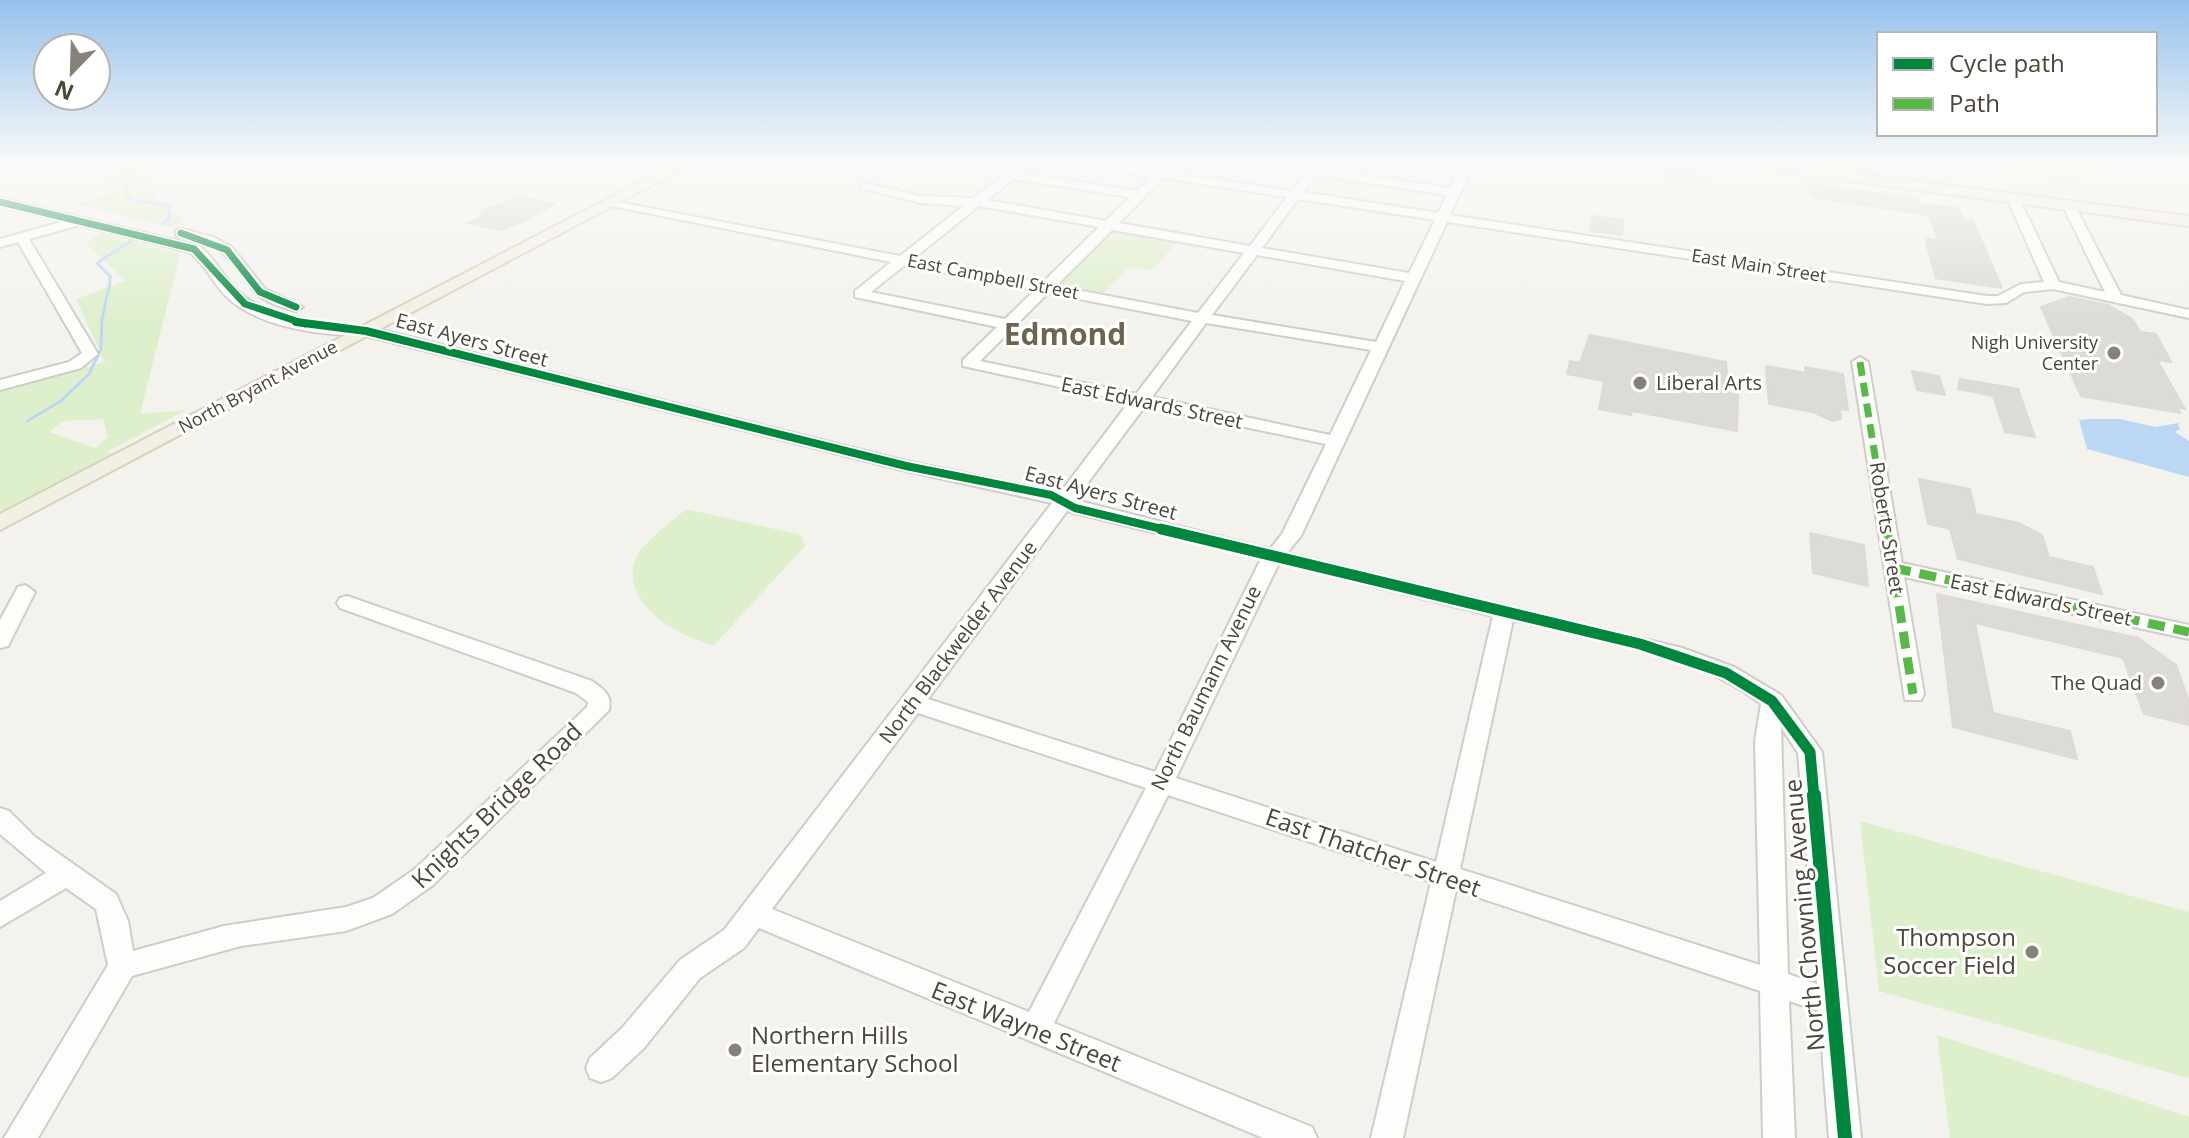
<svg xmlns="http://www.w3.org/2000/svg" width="2189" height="1138" font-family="'Open Sans',sans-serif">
	<rect width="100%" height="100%" fill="#f3f2ed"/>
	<g fill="#ddefcb" fill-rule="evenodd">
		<polygon points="128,163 162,163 145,175 157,200 187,221 169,227 77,204 118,191 105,182"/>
		<polygon points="1970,163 2145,163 2064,181"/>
		<polygon points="1121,231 1178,241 1152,270 1129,267 1101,296 1058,286 1109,233"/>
		<path d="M100,233L180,254L140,414L186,410L107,452L115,455L0,516V391L105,362L76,299L126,281L86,243ZM103,419L108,437L95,448L49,432L63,421Z"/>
		<path d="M686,509L801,535L805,546L714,645C681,638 623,606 634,563C640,543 671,523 686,509Z"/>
		<polygon points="1860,821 2189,912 2189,1078 1879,991"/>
		<polygon points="1937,1035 2189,1117 2189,1138 1950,1138"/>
	</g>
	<polygon fill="#bbd7f4" points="2089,419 2120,419 2156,427 2178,423 2180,429 2175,432 2189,441 2189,477 2087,449 2079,420"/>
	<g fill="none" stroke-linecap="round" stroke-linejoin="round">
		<g stroke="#bbd7f4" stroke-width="3">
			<polyline points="141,163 127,173 127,196 134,201 170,205 169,218 162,224"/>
			<polyline points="27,421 61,401 89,374 101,349 102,319 110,282 110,276 97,263 134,239"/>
		</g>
	</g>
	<g fill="#dddbd5" stroke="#dcdad3" stroke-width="2">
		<polygon points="1664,164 1684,167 1711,179 1710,183 1682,181 1663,174"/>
		<polygon points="1808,184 1917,199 1920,204 1957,208 1964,220 1973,221 2002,288 1936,278 1925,238 1938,240 1929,215 1811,197"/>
		<polygon points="521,196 554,204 522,222 500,230 468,223 485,215 481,214 486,212 482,211"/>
		<polygon points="1592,216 1624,220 1622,235 1590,231"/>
		<polygon points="2069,297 2108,305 2132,319 2140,332 2156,334 2171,362 2157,360 2185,409 2177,407 2180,413 2081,396 2041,307"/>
		<polygon points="1590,335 1726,362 1729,393 1738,395 1737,431 1632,411 1631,415 1599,409 1604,381 1567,374 1570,361 1580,363"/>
		<polygon points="1766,366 1806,373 1805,367 1843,374 1848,410 1840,409 1841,419 1832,421 1813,412 1769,404"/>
		<polygon points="1912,371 1939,376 1945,395 1917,390"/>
		<polygon points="1960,379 2018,389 2035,437 2005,432 1993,396 1958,389"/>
		<polygon points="1919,479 1970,489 1976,514 2019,523 2042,535 2049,557 2093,567 2102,594 1958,559 1950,529 1928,524"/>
		<polygon points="1810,533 1864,545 1868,586 1813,573"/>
		<polygon points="1937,594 2138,638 2176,665 2189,701 2189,725 2144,714 2123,658 1975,623 1993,713 2070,731 2077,759 1953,727"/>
	</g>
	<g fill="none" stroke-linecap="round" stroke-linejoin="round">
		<defs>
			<g id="minor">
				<path d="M1019,163H1032L1021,173L1137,191L1152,177L1080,163H1107L1292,191L1313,163H1325L1321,169L1450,188L1462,163H1474L1450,215L1987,296H1998L2021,284L2044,282L2007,198L2013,194L2019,198L2059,282L2105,292L2063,206L2069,202L2075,206L2121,295L2189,310V318L2053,289L2024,292L2006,303L1987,304L1447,222L1301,536L1287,553L1682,648L1734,667L1781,695L1822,752L1861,1138H1829L1819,1011L1789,1001L1795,1138H1763L1760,991L1456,890L1403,1138H1371L1431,882L1168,795L1054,1023L1312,1127L1317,1138H1263L759,928L744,948L700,978L644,1048L612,1078L601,1082L590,1078L586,1068L590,1058L622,1028L680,960L724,930L1052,503L906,471L366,336C323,335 263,329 229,299C213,285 207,265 189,252L80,225L29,239L98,354L81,368L0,390V380L69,362L82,353L18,242L0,247V239L65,221L0,206V198L199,246C217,259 223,279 240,293C272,321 326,326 366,326L906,461L1060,493L1129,402L963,366V360L997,327L855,297V291L891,262L602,204L608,200L900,256L963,206L920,203L861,188V182L920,196L973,198ZM1316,175L1447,195L1438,213L1303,192ZM1163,178L1287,197L1250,246L1119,223ZM1013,179L1130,197L1106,221L987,200ZM1298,199L1435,220L1409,273L1262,248ZM979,206L1099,227L1042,283L913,259ZM1112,230L1244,253L1198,313L1056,286ZM1257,255L1405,281L1376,342L1212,315ZM905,265L1035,290L1005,319L871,292ZM1048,293L1192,321L1136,394L980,361ZM1206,323L1371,350L1330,435L1152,397ZM1145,406L1326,444L1282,534L1270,549L1075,500ZM1067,511L1261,559L1155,772L928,699ZM1279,563L1493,616L1436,862L1176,778ZM1513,620C1595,640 1694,651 1761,704L1755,741L1760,965L1460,869ZM918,713L1146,788L1029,1012L772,909ZM1781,727L1798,753L1817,984L1788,974Z"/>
				<path d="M181,229L213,237L232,247L265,289L303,307L296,311C240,297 259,283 224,254C211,243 193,240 176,236V230Z"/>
				<polygon points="1860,357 1868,362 1902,563 2189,625 2189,639 1904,577 1924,694 1921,700 1905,700 1852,362"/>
				<polygon points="25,585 35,592 8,646 0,648 0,620 18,587"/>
				<path d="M347,596L592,681C604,690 612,694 609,710L433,885L392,914L346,931L241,946L132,976L38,1138H4L108,965L96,909L66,888L0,927V901L46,873L0,834V808L9,811L35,837L116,894L128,921L133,951L224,926L346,907L373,898L415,869L587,707L588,702L576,693L340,608L337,603L340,598Z"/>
			</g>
			<g id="major">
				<polygon points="677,163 694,163 0,530 0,514"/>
				<polygon points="1736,163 1773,163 2189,216 2189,226 1743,167"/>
			</g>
		</defs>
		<use href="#minor" stroke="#cfcdc7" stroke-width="4"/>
		<use href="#major" stroke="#d7d2b9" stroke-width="4"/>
		<use href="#minor" fill="#fdfdfc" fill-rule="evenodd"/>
		<use href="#major" fill="#f2f0e5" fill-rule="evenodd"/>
		<polyline stroke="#58b947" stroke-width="7" stroke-dasharray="14 7" stroke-linecap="butt" points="1860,362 1887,531"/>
		<g stroke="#58b947" stroke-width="9" stroke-dasharray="17 9" stroke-linecap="butt">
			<polyline points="1887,529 1913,694"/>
			<polyline points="1894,568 2189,632"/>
		</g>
		<defs>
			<g id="cycleway-far3">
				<polyline points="0,202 194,249 245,304 305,324"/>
				<polyline points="181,233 227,250 260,292 296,307"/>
			</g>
			<polyline id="cycleway-far2" points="296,322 366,331 906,466 1051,495 1075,508 1170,531"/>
			<polyline id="cycleway-far1" points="1161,529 1640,644 1726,673 1772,701 1810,752 1814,797"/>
			<polyline id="cycleway" points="1814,795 1845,1138"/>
		</defs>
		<use href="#cycleway-far3" stroke="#fff" stroke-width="10"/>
		<use href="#cycleway-far2" stroke="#fff" stroke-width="12"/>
		<use href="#cycleway-far1" stroke="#fff" stroke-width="16"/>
		<use href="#cycleway" stroke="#fff" stroke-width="19"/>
		<use href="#cycleway-far3" stroke="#00873e" stroke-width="7"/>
		<use href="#cycleway-far2" stroke="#00873e" stroke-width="8"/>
		<use href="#cycleway-far1" stroke="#00873e" stroke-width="11"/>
		<use href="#cycleway" stroke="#00873e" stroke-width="14"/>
	</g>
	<linearGradient id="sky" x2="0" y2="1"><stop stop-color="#96c2ed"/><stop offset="0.51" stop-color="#faf9f7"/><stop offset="1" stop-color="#faf9f7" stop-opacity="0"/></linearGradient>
	<rect width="2189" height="322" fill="url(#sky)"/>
	<g fill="#868277" stroke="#fff" stroke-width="3">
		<circle cx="2114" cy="353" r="8"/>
		<circle cx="1640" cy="383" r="8"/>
		<circle cx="2158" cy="683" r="8"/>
		<circle cx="2032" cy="952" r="8"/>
		<circle cx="735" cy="1050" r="8"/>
	</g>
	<g text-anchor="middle" stroke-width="6" stroke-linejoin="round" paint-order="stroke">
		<g font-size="18" fill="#4b4637" stroke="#fff">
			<text transform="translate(1759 266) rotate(9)" y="6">East Main Street</text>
			<text transform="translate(993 277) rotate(11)" y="6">East Campbell Street</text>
			<text transform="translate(258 387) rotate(-28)" y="6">North Bryant Avenue</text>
		</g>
		<g font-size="18" fill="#4b4637" stroke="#fff" text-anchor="end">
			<text x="2098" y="349">Nigh University<tspan x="2098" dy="21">Center</tspan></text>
		</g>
		<g font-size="20" fill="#4b4637" stroke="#fff">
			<text transform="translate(472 340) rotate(15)" y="7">East Ayers Street</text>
			<text transform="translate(1152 403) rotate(12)" y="7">East Edwards Street</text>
			<text transform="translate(1101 493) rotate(15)" y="7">East Ayers Street</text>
			<text transform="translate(1887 528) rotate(81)" y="7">Roberts Street</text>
			<text transform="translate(2041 600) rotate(12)" y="7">East Edwards Street</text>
			<text transform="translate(958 642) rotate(-53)" y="7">North Blackwelder Avenue</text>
			<text transform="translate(1206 688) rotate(-64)" y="7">North Baumann Avenue</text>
		</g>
		<g font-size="20" fill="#4b4637" stroke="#fff" text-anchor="start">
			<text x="1656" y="390">Liberal Arts</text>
			<text x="2142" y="690" text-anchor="end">The Quad</text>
		</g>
		<g font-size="24" fill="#4b4637" stroke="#fff">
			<text transform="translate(497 806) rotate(-44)" y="8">Knights Bridge Road</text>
			<text transform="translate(1373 853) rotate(19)" y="8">East Thatcher Street</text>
			<text transform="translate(1805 915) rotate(-95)" y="8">North Chowning Avenue</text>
			<text transform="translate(1026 1027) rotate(22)" y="8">East Wayne Street</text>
		</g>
		<g font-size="24" fill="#4b4637" stroke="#fff" text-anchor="end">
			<text x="2016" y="946">Thompson<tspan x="2016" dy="28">Soccer Field</tspan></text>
			<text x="751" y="1044" text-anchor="start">Northern Hills<tspan x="751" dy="28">Elementary School</tspan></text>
		</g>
		<g font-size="30" font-weight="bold" fill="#6f654e" stroke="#fff">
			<text x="1065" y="345">Edmond</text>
		</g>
	</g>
	<rect x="1877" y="32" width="280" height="104" fill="#ffffff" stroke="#b7b5af" stroke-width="2"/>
	<rect x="1893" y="58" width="40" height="12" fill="#00873e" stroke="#b7b5af" stroke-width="2"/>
	<text x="1949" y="72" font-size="24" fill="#4b4637">Cycle path</text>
	<rect x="1893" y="98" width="40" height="12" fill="#58b947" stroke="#b7b5af" stroke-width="2"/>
	<text x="1949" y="112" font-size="24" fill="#4b4637">Path</text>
	<g transform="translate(72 72) rotate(203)"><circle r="38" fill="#ffffff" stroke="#b7b5af" stroke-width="2"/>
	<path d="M0-6L14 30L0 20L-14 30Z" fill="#868277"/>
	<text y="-12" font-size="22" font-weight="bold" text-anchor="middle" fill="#4b4637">N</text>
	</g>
</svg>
